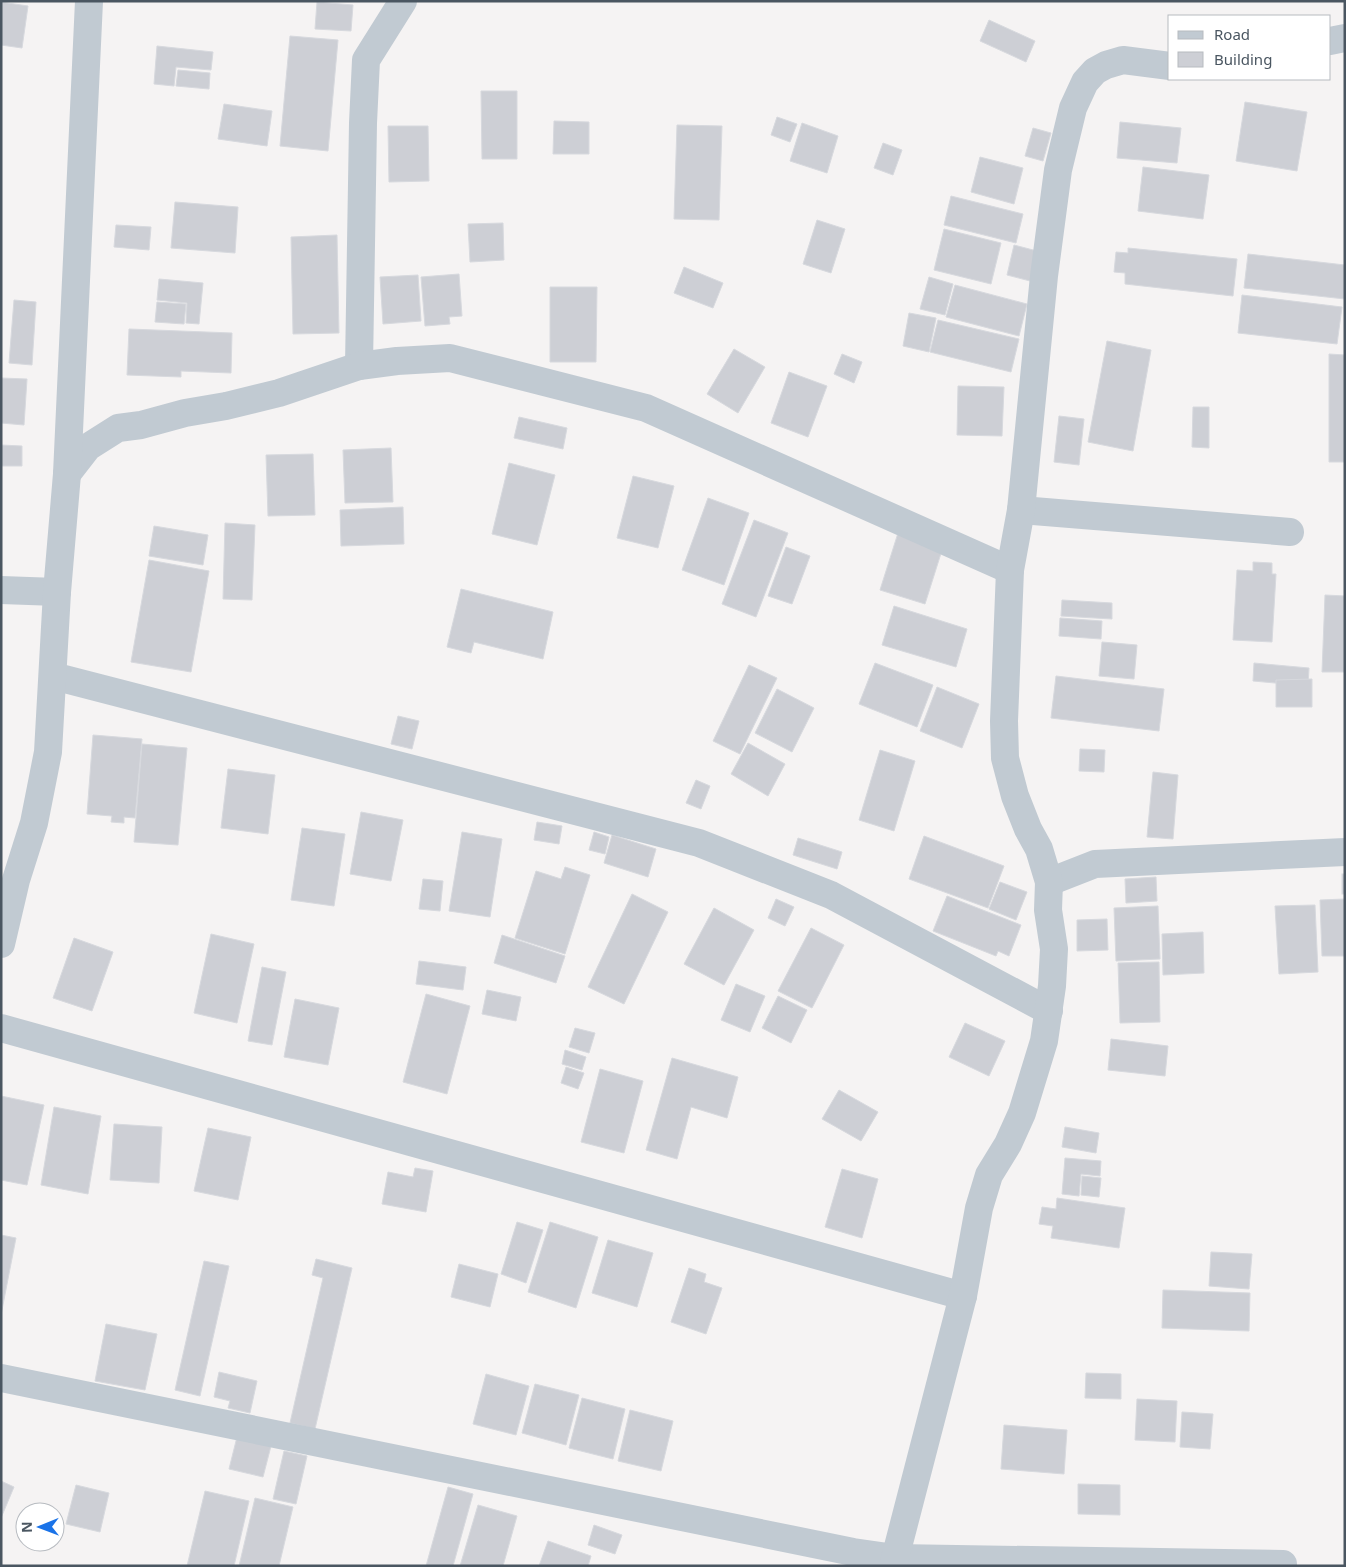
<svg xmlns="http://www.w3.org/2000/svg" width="1346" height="1567" font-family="'Noto Sans',sans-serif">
	<rect width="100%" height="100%" fill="#f5f3f3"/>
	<g fill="#cdcfd5" stroke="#d7d9de">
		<polygon points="1,2 28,6 22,48 1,45"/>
		<polygon points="317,2 353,5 351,31 315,29"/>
		<polygon points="989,20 1035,41 1026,62 980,41"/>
		<polygon points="290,36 338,40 328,151 280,146"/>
		<polygon points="157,46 213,52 211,70 176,67 174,86 154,84"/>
		<polygon points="178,70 210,73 209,89 176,86"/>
		<polygon points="481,91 517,91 517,159 482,159"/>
		<polygon points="1245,102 1307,112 1297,171 1236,161"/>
		<polygon points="224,104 272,111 267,146 218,139"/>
		<polygon points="777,117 797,124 790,142 771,135"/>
		<polygon points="554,121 589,122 589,154 553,154"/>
		<polygon points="1120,122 1181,128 1177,163 1117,158"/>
		<polygon points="802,123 838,136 827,173 790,161"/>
		<polygon points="677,125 722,126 719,220 674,219"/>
		<polygon points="388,126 428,126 429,181 389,182"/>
		<polygon points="1033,128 1051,133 1043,161 1025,156"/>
		<polygon points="883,143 902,150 893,175 874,168"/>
		<polygon points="980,157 1023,168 1014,204 971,192"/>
		<polygon points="1143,167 1209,175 1203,219 1138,211"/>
		<polygon points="951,196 1023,214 1016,243 944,225"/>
		<polygon points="175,202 238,207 235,253 171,248"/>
		<polygon points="817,220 845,229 831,273 803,264"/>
		<polygon points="503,223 504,260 470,262 468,224"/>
		<polygon points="116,225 151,227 149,250 114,247"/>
		<polygon points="944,229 1001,243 991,284 934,270"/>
		<polygon points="337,235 339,333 293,334 291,237"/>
		<polygon points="1014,245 1037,251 1030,281 1007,275"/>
		<polygon points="1128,248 1237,259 1233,296 1125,284 1125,273 1114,272 1116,252 1128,253"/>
		<polygon points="1248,254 1345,265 1345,299 1244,288"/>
		<polygon points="684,267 723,283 713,308 674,293"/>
		<polygon points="459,274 462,316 449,317 450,324 425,326 421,277"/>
		<polygon points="418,275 421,321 383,324 380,277"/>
		<polygon points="929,277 953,284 945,315 920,309"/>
		<polygon points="159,279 203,283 199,324 186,323 187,303 157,300"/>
		<polygon points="955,285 1027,304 1019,336 946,317"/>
		<polygon points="550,287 597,287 596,362 550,362"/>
		<polygon points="1242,295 1342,307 1337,344 1238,333"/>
		<polygon points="14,300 36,302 32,365 9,363"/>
		<polygon points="157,302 186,304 184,324 155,322"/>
		<polygon points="909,313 936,318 929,352 903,346"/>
		<polygon points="938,320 1019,339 1011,372 930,352"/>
		<polygon points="129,329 232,333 231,373 181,371 181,377 127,375"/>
		<polygon points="1107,341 1151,350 1133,451 1088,442"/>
		<polygon points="734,349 765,367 738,413 707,394"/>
		<polygon points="842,354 862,362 854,383 834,374"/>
		<polygon points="1329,354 1345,355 1345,462 1329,462"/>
		<polygon points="789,372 827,386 808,437 771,423"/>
		<polygon points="1,378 27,379 24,425 1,423"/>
		<polygon points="958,386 1004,387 1002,436 957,435"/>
		<polygon points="1193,407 1209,407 1209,448 1192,447"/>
		<polygon points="1059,416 1084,419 1079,465 1054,462"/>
		<polygon points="519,417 567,428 563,449 514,438"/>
		<polygon points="1,445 22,446 22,466 1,466"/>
		<polygon points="391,448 393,502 345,503 343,450"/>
		<polygon points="313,454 315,515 268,516 266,455"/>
		<polygon points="509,463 555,475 537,545 492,534"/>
		<polygon points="633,476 674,486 658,548 617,538"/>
		<polygon points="708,498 749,513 724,585 682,570"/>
		<polygon points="403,507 404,544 341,546 340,510"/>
		<polygon points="754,520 788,533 756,617 722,604"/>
		<polygon points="225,523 255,525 252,600 223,599"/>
		<polygon points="154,526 208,535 203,565 149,556"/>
		<polygon points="898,533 943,547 925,604 880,590"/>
		<polygon points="786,547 810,556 792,604 768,596"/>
		<polygon points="149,560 209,571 191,672 131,662"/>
		<polygon points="1253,562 1272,563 1272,574 1276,574 1272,642 1233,640 1237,570 1253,571"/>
		<polygon points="461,589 553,612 543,659 474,642 471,653 447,647"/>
		<polygon points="1325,595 1345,596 1345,672 1322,672"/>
		<polygon points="1062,600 1112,603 1112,619 1061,616"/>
		<polygon points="894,606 967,629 956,667 882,645"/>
		<polygon points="1060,618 1102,621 1101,639 1059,636"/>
		<polygon points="1102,642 1137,645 1134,679 1099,676"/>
		<polygon points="875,663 933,685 917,727 859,704"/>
		<polygon points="1254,663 1309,668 1308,686 1253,681"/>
		<polygon points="749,665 777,678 740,754 713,741"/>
		<polygon points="1056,676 1164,689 1159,731 1051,718"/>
		<polygon points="1312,679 1312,707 1276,707 1276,680"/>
		<polygon points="937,687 979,704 962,748 920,731"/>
		<polygon points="777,689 814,708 792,752 755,733"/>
		<polygon points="398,716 419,721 412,749 391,744"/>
		<polygon points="93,735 142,739 135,818 124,817 124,823 111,822 112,816 87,814"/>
		<polygon points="748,743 785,764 768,796 731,774"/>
		<polygon points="142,744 187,748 178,845 134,842"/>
		<polygon points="1080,749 1105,750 1104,772 1079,771"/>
		<polygon points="880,750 915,761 894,831 859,820"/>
		<polygon points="228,769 275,775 268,834 221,828"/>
		<polygon points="1153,772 1178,775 1173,839 1147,837"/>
		<polygon points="696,780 710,786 701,809 686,803"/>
		<polygon points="361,812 403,820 391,881 350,874"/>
		<polygon points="537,822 562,826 559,844 534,840"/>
		<polygon points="302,828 345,834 334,906 291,900"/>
		<polygon points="462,832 502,839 490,917 449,911"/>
		<polygon points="594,832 609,837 605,854 589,850"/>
		<polygon points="612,835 656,849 648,877 604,863"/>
		<polygon points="924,836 1004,866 988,908 909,879"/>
		<polygon points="798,838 842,852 837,869 793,855"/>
		<polygon points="565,867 590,875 565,954 515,938 536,871 561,879"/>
		<rect x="1342" y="874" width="3" height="20"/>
		<polygon points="1156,877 1157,901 1126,903 1125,879"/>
		<polygon points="423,879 443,881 440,911 419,909"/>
		<polygon points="1000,882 1027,892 1016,920 989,909"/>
		<polygon points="632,894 668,912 624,1004 588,987"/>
		<polygon points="947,896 1021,925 1009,956 998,951 996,956 933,931"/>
		<polygon points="776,899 794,907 785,926 768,918"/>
		<polygon points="1345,899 1345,956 1322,956 1320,900"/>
		<polygon points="1315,905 1318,972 1279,974 1275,906"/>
		<polygon points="1158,906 1160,959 1116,961 1114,908"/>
		<polygon points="714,908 754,930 724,985 684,964"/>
		<polygon points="1107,919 1108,950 1077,951 1077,920"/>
		<polygon points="811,928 844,945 812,1008 778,991"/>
		<polygon points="1203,932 1204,973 1163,975 1162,934"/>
		<polygon points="211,934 254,944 237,1023 194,1013"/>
		<polygon points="502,935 565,956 556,983 494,963"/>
		<polygon points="74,938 113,952 92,1011 53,998"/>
		<polygon points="419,961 466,967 463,990 416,984"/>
		<polygon points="1159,962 1160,1022 1120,1023 1118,963"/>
		<polygon points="262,967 286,972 272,1045 248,1041"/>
		<polygon points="736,984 765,996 750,1032 721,1020"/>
		<polygon points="487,990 521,997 516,1021 482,1014"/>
		<polygon points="426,994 470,1006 447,1094 403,1082"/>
		<polygon points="778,996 807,1010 791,1043 762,1028"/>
		<polygon points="295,999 339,1008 328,1065 284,1057"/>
		<polygon points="965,1023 1005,1041 989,1076 949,1057"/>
		<polygon points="575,1028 595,1033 589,1053 569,1047"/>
		<polygon points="1111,1039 1168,1046 1165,1076 1108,1070"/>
		<polygon points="565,1050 586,1057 582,1070 562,1064"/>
		<polygon points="672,1058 738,1077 727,1118 691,1107 677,1159 646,1150"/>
		<polygon points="566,1067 584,1073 578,1089 561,1083"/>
		<polygon points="600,1069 643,1081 624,1153 581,1142"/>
		<polygon points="839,1090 878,1112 861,1141 822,1119"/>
		<polygon points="1,1096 44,1105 27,1185 1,1180"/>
		<polygon points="54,1107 101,1116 88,1194 41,1185"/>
		<polygon points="114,1124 162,1127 159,1183 110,1180"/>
		<polygon points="1065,1127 1099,1133 1096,1153 1062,1147"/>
		<polygon points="208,1128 251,1137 238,1200 194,1191"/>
		<polygon points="1065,1158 1101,1161 1100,1176 1081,1174 1079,1196 1062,1194"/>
		<polygon points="415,1168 433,1171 426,1212 382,1204 388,1172 413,1177"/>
		<polygon points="842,1169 878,1179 862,1238 825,1227"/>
		<polygon points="1082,1176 1101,1178 1099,1197 1081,1195"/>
		<polygon points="1057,1198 1125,1208 1119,1248 1051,1238 1053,1226 1039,1224 1042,1207 1056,1209"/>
		<polygon points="517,1222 543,1230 526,1283 501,1274"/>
		<polygon points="550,1222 598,1237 576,1308 528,1292"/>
		<polygon points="1,1235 16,1238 1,1315"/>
		<polygon points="608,1240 653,1253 637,1307 592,1293"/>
		<polygon points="1211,1252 1252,1254 1249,1289 1209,1286"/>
		<polygon points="316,1259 352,1268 315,1429 290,1423 323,1278 312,1275"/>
		<polygon points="204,1261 229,1266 200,1396 175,1390"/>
		<polygon points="459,1264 498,1274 490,1307 451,1297"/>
		<polygon points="689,1268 706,1274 704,1282 722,1288 706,1334 671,1322"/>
		<polygon points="1163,1290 1250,1293 1249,1331 1162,1328"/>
		<polygon points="106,1324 157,1334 145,1390 95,1381"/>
		<polygon points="219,1372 257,1381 250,1413 228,1408 230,1401 214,1397"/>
		<polygon points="1086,1373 1121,1374 1121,1399 1085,1398"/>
		<polygon points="486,1374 529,1386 516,1435 473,1424"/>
		<polygon points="535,1384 579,1395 566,1445 522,1433"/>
		<polygon points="582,1398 625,1409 613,1459 569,1448"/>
		<polygon points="1137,1399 1177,1401 1175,1442 1135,1440"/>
		<polygon points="630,1410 673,1421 661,1471 618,1461"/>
		<polygon points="1182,1412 1213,1414 1210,1449 1180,1447"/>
		<polygon points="1004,1425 1067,1430 1064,1474 1001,1469"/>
		<polygon points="237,1437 271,1446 263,1477 229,1469"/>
		<polygon points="284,1451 307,1456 296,1504 273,1499"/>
		<polygon points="1,1481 14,1487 1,1518"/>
		<polygon points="1078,1484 1120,1485 1120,1515 1078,1514"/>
		<polygon points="76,1485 109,1493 100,1532 66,1524"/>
		<polygon points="448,1487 473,1494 453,1566 426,1566"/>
		<polygon points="205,1491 249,1501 234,1566 187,1566"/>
		<polygon points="255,1498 293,1507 279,1566 239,1566"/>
		<polygon points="478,1505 517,1516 503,1566 460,1566"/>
		<polygon points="594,1525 622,1535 615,1554 588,1545"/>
		<polygon points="548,1541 591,1556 588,1566 539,1566"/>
	</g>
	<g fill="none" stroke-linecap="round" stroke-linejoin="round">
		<g stroke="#c1cad2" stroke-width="28">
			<polyline points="1330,41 1345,38"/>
			<polyline points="359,366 363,123 366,60 403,1"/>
			<polyline points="67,474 88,447 118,428 141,425 185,413 226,406 279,393 359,366 397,361 450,358 646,408 1010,570"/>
			<polyline points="1021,510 1290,532"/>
			<polyline points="1,590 57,592"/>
			<polyline points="53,676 699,843 831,895 1049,1011"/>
			<polyline points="1049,882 1095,864 1345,852"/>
			<polyline points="1,944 16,880 34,823 48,752 57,592 67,474 89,1"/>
			<polyline points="1,1028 963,1296"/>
			<polyline points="1,1378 853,1552 895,1558 1283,1564"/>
			<polyline points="893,1566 963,1296 979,1208 989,1175 1008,1144 1022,1113 1044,1041 1052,986 1054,949 1048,910 1049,882 1039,849 1028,829 1015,796 1005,758 1004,721 1010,570 1021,510 1044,276 1058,170 1073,108 1085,82 1095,71 1106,65 1123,60 1170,66"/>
		</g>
	</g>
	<rect width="1346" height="1567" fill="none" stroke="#4a5661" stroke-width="5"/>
	<rect x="1168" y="15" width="162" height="65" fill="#ffffff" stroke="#b7bbc0"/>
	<rect x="1178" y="31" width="25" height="8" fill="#c1cad2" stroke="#b7bbc0"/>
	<text x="1214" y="40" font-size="15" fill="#4a5661">Road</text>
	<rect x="1178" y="52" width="25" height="15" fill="#cdcfd5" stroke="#b7bbc0"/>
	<text x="1214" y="65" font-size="15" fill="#4a5661">Building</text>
	<g transform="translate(40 1527) rotate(269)"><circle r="24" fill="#ffffff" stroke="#b7bbc0"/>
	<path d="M0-4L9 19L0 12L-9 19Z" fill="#1a73e8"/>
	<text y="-8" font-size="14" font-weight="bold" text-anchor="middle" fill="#4a5661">N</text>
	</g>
</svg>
